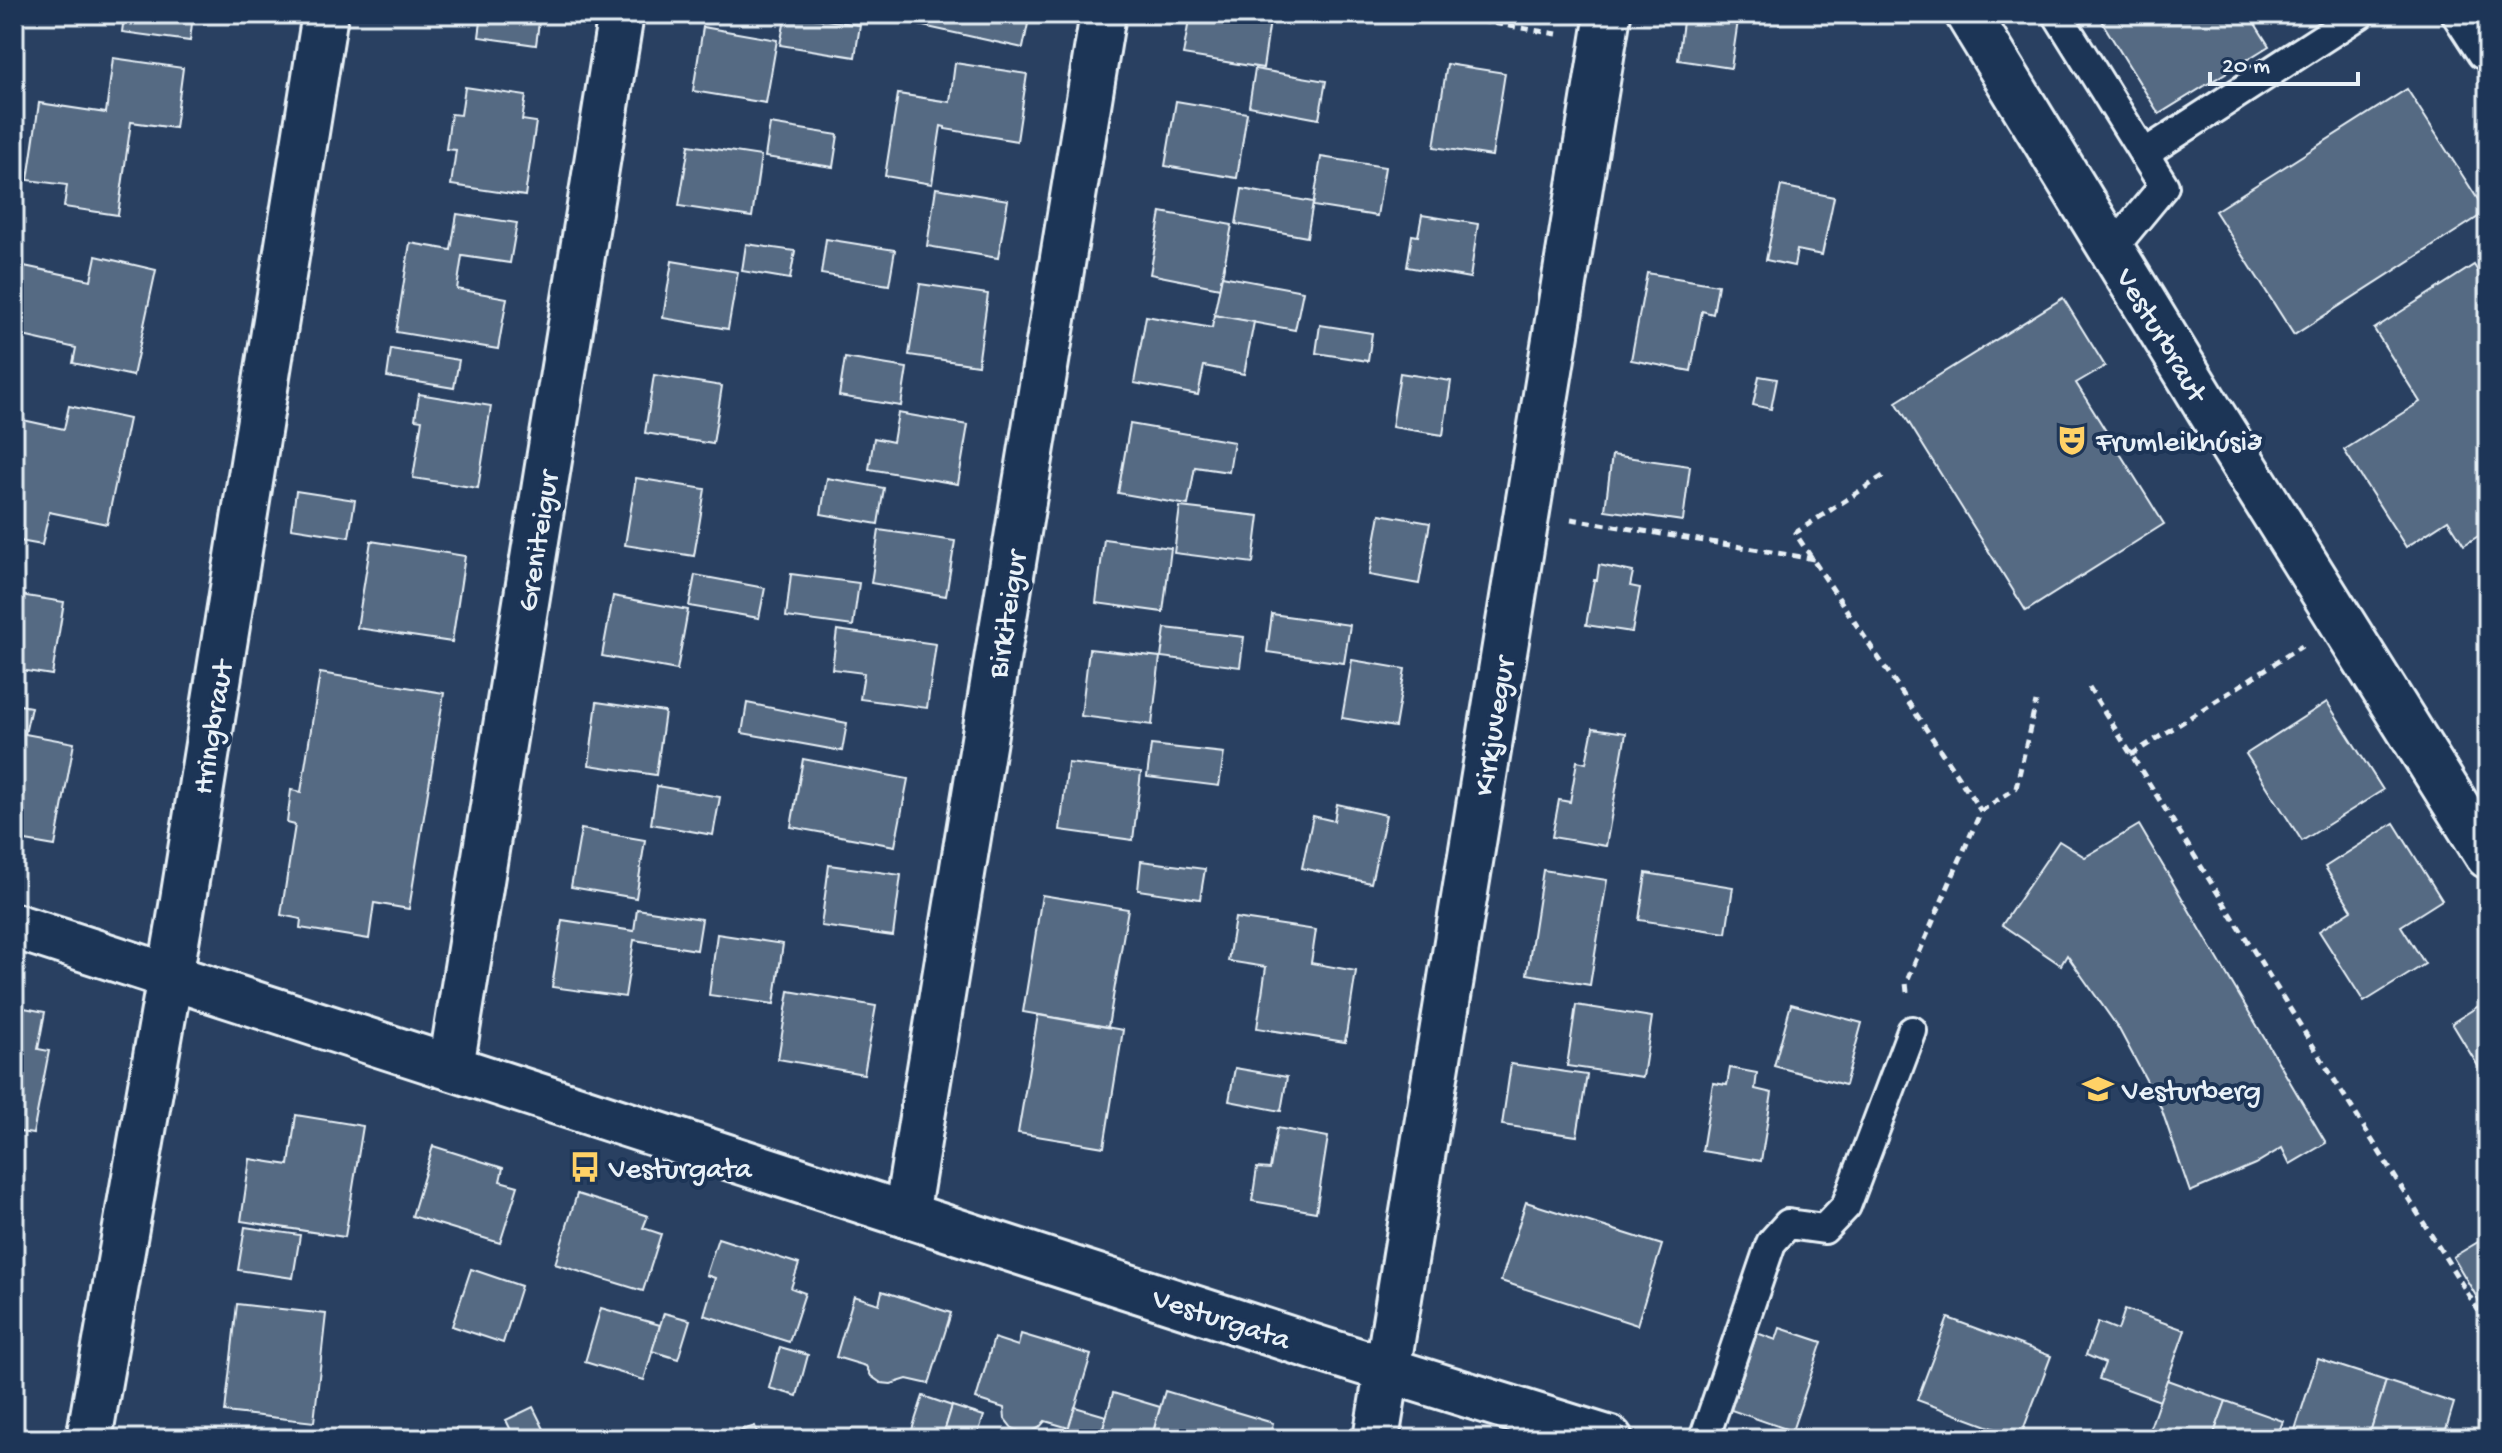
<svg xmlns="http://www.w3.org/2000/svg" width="2502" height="1453" font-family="'Gochi Hand',sans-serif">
	<rect width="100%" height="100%" fill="#294061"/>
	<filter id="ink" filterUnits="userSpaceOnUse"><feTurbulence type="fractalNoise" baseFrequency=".0125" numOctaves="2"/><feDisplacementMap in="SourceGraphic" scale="16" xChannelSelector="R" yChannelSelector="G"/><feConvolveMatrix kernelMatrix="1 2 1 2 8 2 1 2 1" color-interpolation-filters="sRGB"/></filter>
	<g filter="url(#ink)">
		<g fill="#556a83" stroke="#e8f1f8" stroke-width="2">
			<polygon points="104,14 193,14 190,41 122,32 124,17"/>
			<polygon points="482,14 540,14 536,45 479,37"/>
			<polygon points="786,14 860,25 855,57 780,45"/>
			<polygon points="916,14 1030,14 1023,48 914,24"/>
			<polygon points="1190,14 1271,14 1263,68 1183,55"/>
			<polygon points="1684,14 1739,14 1731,68 1678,60"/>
			<polygon points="2097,14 2249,14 2269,46 2159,114"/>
			<polygon points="703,27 777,40 766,103 693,91"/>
			<polygon points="113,58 183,68 175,128 131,122 118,215 64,207 67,185 28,180 39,103 106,113"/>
			<polygon points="955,63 1027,74 1017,141 945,129 945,127 941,126 932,184 885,176 898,94 950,102"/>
			<polygon points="1447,64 1505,73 1492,156 1434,147"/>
			<polygon points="1255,69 1326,81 1319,119 1249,106"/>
			<polygon points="465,87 526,96 522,120 536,122 525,196 451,185 456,150 446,149 451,114 461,115"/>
			<polygon points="2407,89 2486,212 2294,335 2215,211"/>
			<polygon points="1176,101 1247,113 1237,178 1165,166"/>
			<polygon points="770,124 838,135 833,167 765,157"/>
			<polygon points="689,145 761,156 752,217 679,206"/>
			<polygon points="1321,157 1385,167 1377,216 1313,206"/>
			<polygon points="1781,186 1834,197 1822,255 1797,250 1794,266 1766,260"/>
			<polygon points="936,188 1008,200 998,258 927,246"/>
			<polygon points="1242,189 1313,202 1307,237 1236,224"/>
			<polygon points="1161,212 1232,225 1220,288 1150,274"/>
			<polygon points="457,214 517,223 510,263 462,256 457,289 507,298 498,349 396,332 410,243 451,250"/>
			<polygon points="1422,215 1478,224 1470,278 1407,267 1412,235 1418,236"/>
			<polygon points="826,239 895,250 889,285 821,274"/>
			<polygon points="746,244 795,251 790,279 742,271"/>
			<polygon points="96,256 156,270 133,376 73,363 76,348 14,334 14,313 24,266 91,280"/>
			<polygon points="672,261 738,272 728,329 663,318"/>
			<polygon points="2474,265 2488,287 2488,530 2464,545 2448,520 2406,547 2344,450 2420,402 2374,329"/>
			<polygon points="1647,273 1718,285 1713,314 1702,311 1691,371 1631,360"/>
			<polygon points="1222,276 1303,291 1295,330 1214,315"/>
			<polygon points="920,284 988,294 978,365 909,355"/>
			<polygon points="2063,298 2105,366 2076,383 2164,524 2026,611 1896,402"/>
			<polygon points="1214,315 1254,322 1244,374 1204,366 1198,395 1134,383 1146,316 1212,328"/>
			<polygon points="1320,325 1372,333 1368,361 1316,353"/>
			<polygon points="391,349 459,360 454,388 387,377"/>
			<polygon points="845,358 907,368 901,406 839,396"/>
			<polygon points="1400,373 1451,381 1443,435 1392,427"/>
			<polygon points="654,375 722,386 713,444 645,433"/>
			<polygon points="1759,376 1777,379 1771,409 1753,405"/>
			<polygon points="419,394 491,406 478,488 413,478 422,420 415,419"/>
			<polygon points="69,406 129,419 107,524 49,512 42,545 14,540 14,418 64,429"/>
			<polygon points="898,413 968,425 958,484 869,469 874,438 893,442"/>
			<polygon points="1130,424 1234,442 1229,472 1195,467 1188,505 1118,493"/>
			<polygon points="1612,455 1690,466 1683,521 1605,510"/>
			<polygon points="636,478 705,489 694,556 625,545"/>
			<polygon points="827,478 884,488 878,524 821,514"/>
			<polygon points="296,491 355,500 349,537 291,528"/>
			<polygon points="1180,507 1259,516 1253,563 1174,553"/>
			<polygon points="1380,514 1430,523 1419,584 1369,575"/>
			<polygon points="879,530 955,541 946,596 871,583"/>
			<polygon points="1104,539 1171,548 1163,612 1096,603"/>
			<polygon points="371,541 465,556 452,642 357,628"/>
			<polygon points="1599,565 1633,572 1630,586 1640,588 1632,632 1586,625 1594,580 1597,580"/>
			<polygon points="791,574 859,583 853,626 786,617"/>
			<polygon points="695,575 765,588 759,618 689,606"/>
			<polygon points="14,594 64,602 52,675 14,669"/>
			<polygon points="613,596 688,610 677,670 602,656"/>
			<polygon points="1272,614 1350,625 1344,663 1267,652"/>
			<polygon points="1165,628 1244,637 1240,667 1161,657"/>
			<polygon points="837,630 936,644 927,708 860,699 864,673 832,669"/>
			<polygon points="1089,649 1160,657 1152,725 1081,716"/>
			<polygon points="1352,660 1405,669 1395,727 1342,718"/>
			<polygon points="320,673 444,693 409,909 374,903 369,939 300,928 301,919 281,915 295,825 287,823 291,790 301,792"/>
			<polygon points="597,702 665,712 656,775 589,765"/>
			<polygon points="2327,702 2383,790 2302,841 2246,754"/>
			<polygon points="747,703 847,723 842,751 742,733"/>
			<polygon points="14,704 31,707 25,734 74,743 55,846 14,839"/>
			<polygon points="1593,728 1626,733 1606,846 1552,837 1559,800 1570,802 1577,761 1586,763"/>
			<polygon points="1151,745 1224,753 1219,786 1147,777"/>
			<polygon points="803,759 908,779 895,846 791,827"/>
			<polygon points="1068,763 1141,772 1133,840 1060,830"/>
			<polygon points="657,786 720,797 713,835 651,824"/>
			<polygon points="1337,804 1386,815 1371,883 1302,868 1313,816 1334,821"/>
			<polygon points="2394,823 2442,900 2401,926 2425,964 2364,1002 2319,931 2352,910 2325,867"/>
			<polygon points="2139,825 2326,1143 2290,1164 2282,1148 2255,1164 2190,1192 2161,1108 2119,1029 2067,955 2061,965 2002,925 2059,841 2085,857"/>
			<polygon points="581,829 645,840 636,898 571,887"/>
			<polygon points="1141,861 1205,869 1200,899 1138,890"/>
			<polygon points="829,865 901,875 893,936 821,926"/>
			<polygon points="1543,870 1607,880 1590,985 1527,974"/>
			<polygon points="1646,873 1733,887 1726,933 1639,920"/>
			<polygon points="1042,895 1128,909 1108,1027 1023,1012"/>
			<polygon points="637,909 702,919 697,950 634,940 625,997 552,987 562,920 634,931"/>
			<polygon points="1235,918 1316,930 1311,963 1356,971 1345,1042 1257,1028 1266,967 1228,961"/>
			<polygon points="717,934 783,944 774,1004 709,995"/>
			<polygon points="789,991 876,1006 864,1074 778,1059"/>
			<polygon points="2488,1000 2488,1074 2484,1076 2452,1023"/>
			<polygon points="1791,1004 1862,1023 1845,1085 1774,1066"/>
			<polygon points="1576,1005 1652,1017 1643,1077 1567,1066"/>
			<polygon points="14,1006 45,1012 38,1049 49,1051 33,1134 14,1131"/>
			<polygon points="1038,1015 1123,1030 1104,1147 1018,1133"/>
			<polygon points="1511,1064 1587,1075 1577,1136 1502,1125"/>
			<polygon points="1235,1068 1287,1077 1281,1111 1229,1101"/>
			<polygon points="1730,1068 1757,1073 1755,1089 1772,1093 1761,1161 1702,1151 1713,1083 1727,1085"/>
			<polygon points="296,1115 363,1126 345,1237 241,1221 250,1159 289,1165"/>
			<polygon points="1277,1128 1328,1137 1316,1212 1252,1201 1257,1168 1270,1169"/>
			<polygon points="433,1146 503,1168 500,1181 518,1186 500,1243 412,1216"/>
			<polygon points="577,1194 648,1216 643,1228 661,1234 643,1291 555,1264"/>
			<polygon points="1526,1202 1662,1245 1637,1325 1501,1281"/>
			<polygon points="245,1227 300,1235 293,1278 238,1270"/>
			<polygon points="14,1231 21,1232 14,1279"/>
			<polygon points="2488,1236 2488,1316 2453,1257"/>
			<polygon points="718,1238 799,1264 791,1288 805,1293 789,1342 704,1315 715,1278 706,1275"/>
			<polygon points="471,1269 521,1286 503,1343 452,1326"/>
			<polygon points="882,1291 951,1313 929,1384 907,1379 891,1384 881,1383 871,1376 866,1366 836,1357 854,1296 879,1304"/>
			<polygon points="237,1304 326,1314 314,1422 225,1412"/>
			<polygon points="601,1308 660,1325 644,1380 585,1362"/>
			<polygon points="2125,1309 2185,1330 2160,1401 2099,1379 2105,1363 2086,1355 2098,1322 2118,1330"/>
			<polygon points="664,1313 690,1320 678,1359 652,1351"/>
			<polygon points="1948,1318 2051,1356 2020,1438 1917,1400"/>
			<polygon points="1780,1328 1822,1342 1792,1431 1731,1410 1757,1333 1776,1340"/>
			<polygon points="1021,1334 1091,1355 1069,1428 1045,1421 1039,1428 1031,1432 1021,1432 1012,1428 1005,1419 1004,1408 976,1399 994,1338 1018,1346"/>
			<polygon points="780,1347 808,1355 797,1396 769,1388"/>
			<polygon points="2318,1359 2386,1381 2368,1439 2311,1439 2294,1433"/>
			<polygon points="2167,1380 2226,1401 2212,1439 2146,1439"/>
			<polygon points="2386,1381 2454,1403 2443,1439 2368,1439"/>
			<polygon points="1165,1391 1273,1423 1269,1439 1151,1439"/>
			<polygon points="1113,1393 1160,1407 1151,1439 1100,1439"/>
			<polygon points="923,1396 952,1406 942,1439 909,1439"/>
			<polygon points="2226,1401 2283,1421 2276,1439 2212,1439"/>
			<polygon points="952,1406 984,1416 976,1439 942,1439"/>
			<polygon points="533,1407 549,1439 515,1439 506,1420"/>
			<polygon points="1075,1407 1106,1416 1100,1439 1065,1439"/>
			<polygon points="755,1426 759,1439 716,1439"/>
		</g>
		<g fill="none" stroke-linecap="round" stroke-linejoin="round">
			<defs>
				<g id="lane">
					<polyline points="2057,14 2164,186 2112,249"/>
					<polyline points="2456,14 2482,54 2488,50"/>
					<polyline points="2144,154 2360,14"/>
					<polyline points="1704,1439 1771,1243 1788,1224 1824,1229 1846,1206 1912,1031"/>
				</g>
				<g id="street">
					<polyline points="14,926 1320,1349 1610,1439"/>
					<polyline points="451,1067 621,14"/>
					<polyline points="906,1215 1103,14"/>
					<polyline points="1376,1439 1608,14"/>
				</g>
				<g id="secondary">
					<polyline points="1968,14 2212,414 2488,856"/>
					<polyline points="89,1439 179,925 325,14"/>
				</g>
			</defs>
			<use href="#lane" stroke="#e8f1f8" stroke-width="34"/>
			<use href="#street" stroke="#e8f1f8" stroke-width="50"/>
			<use href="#secondary" stroke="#e8f1f8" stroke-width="50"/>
			<g stroke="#e8f1f8" stroke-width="5" stroke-dasharray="8 6" stroke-linecap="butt">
				<polyline points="1439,14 1557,34"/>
				<polyline points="1883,476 1795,533 1981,811"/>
				<polyline points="1571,519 1814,559"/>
				<polyline points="2089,687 2488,1326"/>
				<polyline points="2131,755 2302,646"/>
				<polyline points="1907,992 1906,983 1981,811 2016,788 2036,702"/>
			</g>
			<use href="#lane" stroke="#1d3557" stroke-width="28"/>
			<use href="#street" stroke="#1d3557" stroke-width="44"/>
			<use href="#secondary" stroke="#1d3557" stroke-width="44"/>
		</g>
	</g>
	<defs>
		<symbol id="theatre-bare" viewBox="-9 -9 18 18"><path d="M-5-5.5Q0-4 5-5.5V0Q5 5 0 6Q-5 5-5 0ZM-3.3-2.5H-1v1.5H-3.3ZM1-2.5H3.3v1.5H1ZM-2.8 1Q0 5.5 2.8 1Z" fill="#ffd166" stroke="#1d3557" stroke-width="2.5" paint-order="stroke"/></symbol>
		<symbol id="school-bare" viewBox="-9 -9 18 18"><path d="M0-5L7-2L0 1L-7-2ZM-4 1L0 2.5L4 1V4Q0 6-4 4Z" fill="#ffd166" stroke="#1d3557" stroke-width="2.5" paint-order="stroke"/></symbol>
		<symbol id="bus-bare" viewBox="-9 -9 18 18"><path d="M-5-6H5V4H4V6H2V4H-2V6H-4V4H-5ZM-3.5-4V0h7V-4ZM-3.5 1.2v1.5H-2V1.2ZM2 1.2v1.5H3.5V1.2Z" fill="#ffd166" stroke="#1d3557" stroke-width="2.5" paint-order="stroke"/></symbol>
	</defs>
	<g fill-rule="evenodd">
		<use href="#theatre-bare" x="2050" y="418" width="44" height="44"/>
		<use href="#school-bare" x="2076" y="1067" width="44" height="44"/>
		<use href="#bus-bare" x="563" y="1145" width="44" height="44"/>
	</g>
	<g text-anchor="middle" stroke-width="8" stroke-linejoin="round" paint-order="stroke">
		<g font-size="30" fill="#e8f1f8" stroke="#1d3557">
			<text transform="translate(2163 334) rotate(59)" y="10">Vesturbraut</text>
			<text transform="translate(536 541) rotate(-81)" y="10">Greniteigur</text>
			<text transform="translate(1005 614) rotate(-81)" y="10">Birkiteigur</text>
			<text transform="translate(1492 726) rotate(-81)" y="10">Kirkjuvegur</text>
			<text transform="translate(211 727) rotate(-81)" y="10">Hringbraut</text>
			<text transform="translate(1222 1317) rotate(18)" y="10">Vesturgata</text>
		</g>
		<g font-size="30" fill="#e8f1f8" stroke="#1d3557" text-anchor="start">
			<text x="2096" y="450">Frumleikhúsið</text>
			<text x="2122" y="1099">Vesturberg</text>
			<text x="609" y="1177">Vesturgata</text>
		</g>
	</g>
	<rect width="2502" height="1453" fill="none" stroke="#1d3557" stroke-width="48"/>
	<rect x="24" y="24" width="2454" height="1405" fill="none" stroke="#e8f1f8" stroke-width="3" filter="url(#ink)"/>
	<path d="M2210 72v12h148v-12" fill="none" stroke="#e8f1f8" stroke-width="4"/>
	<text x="2222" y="72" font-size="24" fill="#e8f1f8" stroke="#1d3557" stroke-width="6" paint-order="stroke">20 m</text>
</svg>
